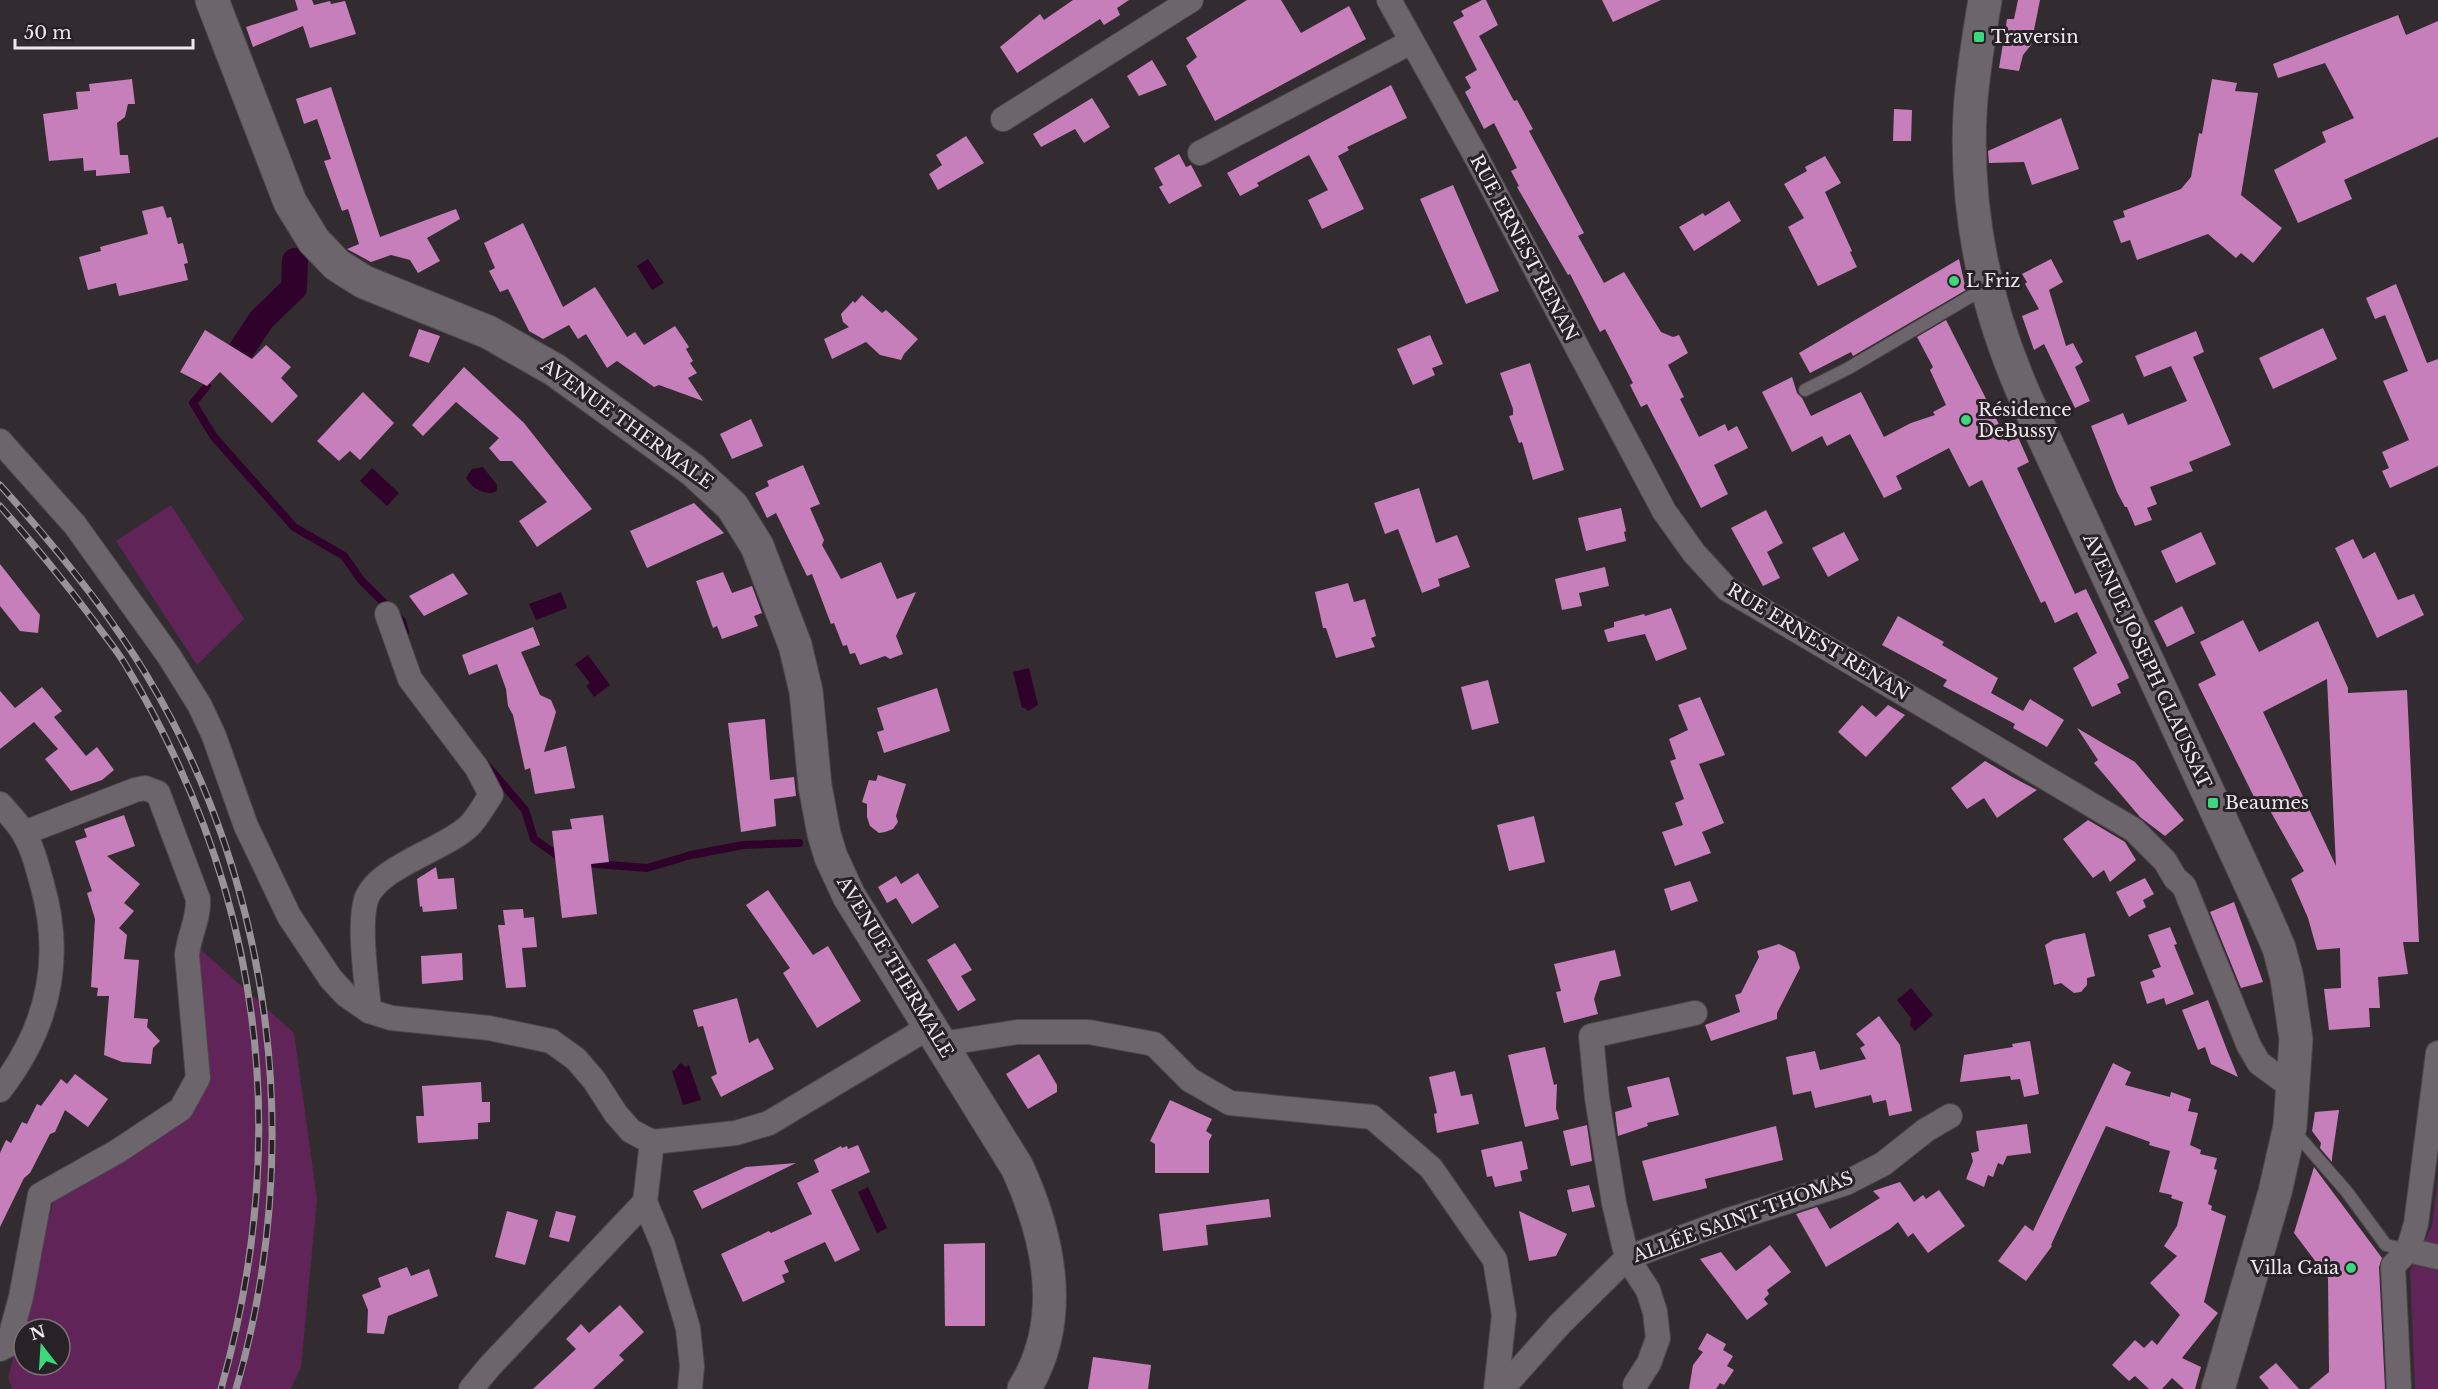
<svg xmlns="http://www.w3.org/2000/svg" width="2438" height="1389" font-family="'Libre Baskerville',serif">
	<rect width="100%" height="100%" fill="#322c31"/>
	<g fill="#602458" fill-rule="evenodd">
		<polygon points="171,505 244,619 197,665 116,541"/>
		<path d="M199,948L294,1033L317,1199L301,1367L291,1389H12L8,1378L53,1202L194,1112ZM24,1329H60V1365H24Z"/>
		<polygon points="2438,1179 2438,1389 2415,1389 2410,1271 2432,1226"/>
	</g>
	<g fill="#30012b">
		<polygon points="648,259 664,283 652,290 637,266"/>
		<path d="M483,467L497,485V491C487,497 471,488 466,478L472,469Z"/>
		<polygon points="372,468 399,493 387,506 360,481"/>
		<polygon points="561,592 567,608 536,620 529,604"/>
		<polygon points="588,655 610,685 594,697 586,686 590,683 575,664"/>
		<polygon points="1029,668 1038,705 1028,711 1025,708 1022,708 1013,672"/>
		<polygon points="1911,988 1933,1015 1915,1031 1910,1025 1911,1018 1897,1000"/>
		<polygon points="680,1063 686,1067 689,1065 701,1100 683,1105 672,1071 675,1070"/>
		<polygon points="868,1187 887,1228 877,1233 858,1192"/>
	</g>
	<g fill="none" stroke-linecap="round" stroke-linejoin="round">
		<g stroke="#30012b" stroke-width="8">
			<polyline points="207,386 193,403 214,437 294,527 344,556 361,580 402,621 405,632"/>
			<polyline points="485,763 525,810 534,839 561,858"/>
			<polyline points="584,863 647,868 691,855 743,845 799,843"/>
		</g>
		<polyline stroke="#30012b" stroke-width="26" points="240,352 261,320 294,288 295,261"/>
	</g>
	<g fill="#c67fba" fill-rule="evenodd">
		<polygon points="295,0 312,0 314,5 330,1 331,4 345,1 356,34 310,48 303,26 253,47 246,27 298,10"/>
		<polygon points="1073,0 1129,0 1117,8 1120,15 1104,25 1100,19 1017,73 1000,47 1040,14 1044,20"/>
		<polygon points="1247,0 1281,0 1301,33 1349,6 1366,39 1215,121 1186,66 1197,57 1186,38"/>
		<polygon points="1482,0 1486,0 1498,25 1479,36 1514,101 1517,100 1533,129 1529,131 1584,233 1578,236 1604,283 1624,272 1661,332 1673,337 1679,335 1688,353 1668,365 1684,397 1680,399 1699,437 1725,424 1728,431 1737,426 1748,448 1714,465 1728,494 1701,508 1647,404 1641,407 1630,385 1633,383 1605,329 1600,332 1570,274 1568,275 1517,187 1519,186 1511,171 1517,168 1494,123 1484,129 1465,92 1471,88 1465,77 1477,70 1453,22 1464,16 1461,11"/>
		<polygon points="1602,0 1661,0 1613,22"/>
		<polygon points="2018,0 2040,0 2031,45 2023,55 2019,71 1999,68 2007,19 2014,19"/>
		<polygon points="2398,15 2406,35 2438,21 2438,137 2344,180 2352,199 2298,223 2274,170 2326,142 2322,132 2354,118 2325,63 2278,78 2273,64"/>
		<polygon points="1152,60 1167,85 1139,96 1127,76"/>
		<polygon points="132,79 135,104 128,104 125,117 117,123 120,155 128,155 130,173 96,176 96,170 84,171 83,158 49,161 43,114 78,109 76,92 90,91 89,84"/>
		<polygon points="2212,79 2237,83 2235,91 2258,93 2241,195 2282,228 2253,263 2241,253 2236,258 2208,234 2137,260 2130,240 2121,243 2113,221 2125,217 2123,211 2181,189 2191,177 2199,133 2202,134"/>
		<polygon points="1391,85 1407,118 1347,147 1349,150 1338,156 1364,209 1322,229 1308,200 1328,190 1309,155 1257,183 1259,186 1240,196 1227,173"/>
		<polygon points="331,87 380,237 456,209 460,219 427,238 440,261 418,273 410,260 391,255 371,262 347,249 359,244 348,209 342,211 324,161 331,159 317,119 304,124 296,99"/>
		<polygon points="1092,98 1110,127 1084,143 1075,129 1041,147 1033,134"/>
		<polygon points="1894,109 1912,110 1911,141 1893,141"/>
		<polygon points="2061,118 2079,169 2032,185 2024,162 1989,163 1988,151"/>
		<polygon points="966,136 984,163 938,190 929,174 942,165 936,155"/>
		<polygon points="1179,154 1186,167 1191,165 1202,186 1169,204 1159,187 1163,185 1154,168"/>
		<polygon points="1825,156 1841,183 1825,192 1852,251 1850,252 1857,267 1818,286 1788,227 1804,218 1784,184 1807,171 1805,167"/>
		<polygon points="1453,185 1499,291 1466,304 1420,199"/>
		<polygon points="1729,201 1741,221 1694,251 1679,227 1703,213 1705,216"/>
		<polygon points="163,206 167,218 171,217 178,244 183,243 188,263 184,264 188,280 119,296 116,283 88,290 79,257 101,251 100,247 148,234 142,211"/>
		<polygon points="523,223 563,307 595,287 627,337 635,332 644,345 675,326 689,347 686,349 693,361 690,363 697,373 688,378 703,401 659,385 654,387 617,361 607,368 586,334 578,339 569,325 543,339 529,331 508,289 500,292 489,271 495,268 484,243"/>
		<polygon points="1959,259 1966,290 1853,356 1851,352 1810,373 1799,353"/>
		<polygon points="2051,259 2063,282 2049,290 2066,346 2073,343 2083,362 2075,367 2090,401 2075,408 2044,344 2034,350 2022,316 2039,309 2025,284 2027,282 2022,274"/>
		<polygon points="2396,284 2427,363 2438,359 2438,466 2390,488 2382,471 2389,468 2382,452 2409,440 2383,381 2408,371 2385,315 2375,319 2366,298"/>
		<polygon points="862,295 882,313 886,310 918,339 904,354 901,360 880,355 866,342 832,359 824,339 849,327 843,322 841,314 853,301 855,303"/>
		<polygon points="1946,320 2008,442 2018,437 2029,462 2017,468 2075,594 2086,589 2128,675 2129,678 2117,684 2121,693 2092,707 2073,668 2097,653 2077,612 2055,623 2045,601 2041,603 1982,480 1969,487 1949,448 1896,476 1902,489 1884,498 1850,434 1827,446 1822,436 1792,452 1762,392 1792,377 1797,393 1802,398 1811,416 1861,392 1884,437 1911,423 1935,415 1933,412 1946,405 1930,370 1933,367 1917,337"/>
		<polygon points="2323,328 2337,359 2273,389 2259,358"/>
		<polygon points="419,329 440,336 429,363 409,356"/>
		<polygon points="205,330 252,359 266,345 291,367 281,378 298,396 272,423 220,372 207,386 180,372"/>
		<polygon points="2196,331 2204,352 2193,357 2231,445 2189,462 2193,471 2150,487 2157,504 2147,508 2152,520 2135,526 2127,507 2125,507 2117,492 2091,426 2123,413 2128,425 2187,401 2171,366 2144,377 2135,356"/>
		<polygon points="1430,335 1443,364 1432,368 1435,375 1413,385 1397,349"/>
		<polygon points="1530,363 1564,470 1533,480 1522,442 1519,443 1509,416 1513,415 1513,409 1500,373"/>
		<polygon points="464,367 524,423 592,509 537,547 519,521 547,502 512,461 500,461 489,448 499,438 456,402 423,436 412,425"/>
		<polygon points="363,392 394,423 360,460 350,451 339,461 317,441"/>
		<polygon points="751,419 763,446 732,459 720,434"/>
		<polygon points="803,465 820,504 810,508 824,540 822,545 841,579 881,562 897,599 916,592 896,636 903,654 890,659 885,656 860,665 855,653 850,654 847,645 843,646 834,623 831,624 812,574 807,576 776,513 767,518 755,493 769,486 767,481"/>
		<polygon points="1419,488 1436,543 1457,535 1470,567 1438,579 1440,586 1422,593 1398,529 1385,534 1374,503"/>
		<polygon points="694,503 724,533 647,568 630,531"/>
		<polygon points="1621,508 1626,531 1624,532 1626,541 1586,551 1578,518"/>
		<polygon points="1766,510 1783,543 1767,552 1780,578 1763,586 1731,528"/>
		<polygon points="1844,532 1859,560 1828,577 1812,548"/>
		<polygon points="2201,532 2216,564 2176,583 2161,551"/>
		<polygon points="2353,539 2363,559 2375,552 2398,600 2414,594 2424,615 2377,638 2335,548"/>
		<polygon points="0,564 40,615 38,633 20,631 0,606"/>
		<polygon points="1605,567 1609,586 1579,593 1582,606 1562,610 1555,579"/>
		<polygon points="723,572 732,593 752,586 762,613 754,616 758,626 722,639 717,626 713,628 696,581"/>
		<polygon points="453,573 468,594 424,616 409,596"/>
		<polygon points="1348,583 1354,602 1365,599 1376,636 1371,638 1375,647 1336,658 1326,628 1323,628 1315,592"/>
		<polygon points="2182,606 2195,633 2167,647 2154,621"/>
		<polygon points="1671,608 1687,649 1656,661 1645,634 1608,642 1604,630 1614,627 1614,622 1644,614 1645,616"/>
		<polygon points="1898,616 1944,642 1942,645 1998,678 1991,693 2023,711 2030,699 2064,720 2047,747 2013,728 2015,724 1943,686 1947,680 1882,645"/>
		<path d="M2243,620L2259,652L2318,621L2348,688V693L2407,690L2419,942H2403L2408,974L2378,977L2380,1008H2369L2370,1027L2329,1030L2324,989L2341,988L2340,948L2317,950L2308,918L2291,879L2304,871L2268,807L2261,811L2198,684L2216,675L2200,642ZM2327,679L2336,866L2263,712Z"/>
		<polygon points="533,627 540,645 521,652 540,695 551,700 556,712 544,752 566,746 575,788 535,794 530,768 525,770 513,715 508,706 506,689 497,664 469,675 462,655"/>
		<polygon points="1488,680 1499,723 1472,730 1461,687"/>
		<polygon points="42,687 62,711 54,717 86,756 97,747 114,770 102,780 71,791 45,759 58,749 34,722 0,749 0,691 15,708"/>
		<polygon points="937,688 950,731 884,753 877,732 884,730 877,708"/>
		<polygon points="1700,697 1725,755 1699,764 1724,823 1702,832 1711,853 1675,866 1662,832 1683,825 1675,803 1684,799 1670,761 1676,759 1669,739 1688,730 1678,705"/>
		<polygon points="1862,705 1876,717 1888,705 1905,715 1866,757 1838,732"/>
		<polygon points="765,719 770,780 794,777 796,796 774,799 776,826 741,832 728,723"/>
		<polygon points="2077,728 2135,762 2184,820 2165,836 2140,817 2094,763 2098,760"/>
		<polygon points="1985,761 2014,778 2037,790 1997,818 1984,798 1967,809 1951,788"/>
		<polygon points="878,775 906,784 896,816 898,822 893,829 885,832 879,833 870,826 867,817 867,804 862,802 869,780 876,781"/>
		<polygon points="124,815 135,846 107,856 140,884 124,903 134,911 119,928 127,935 124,959 139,960 134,1018 148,1019 147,1027 160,1041 153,1048 151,1064 122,1062 104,1055 109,996 97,996 98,988 91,987 95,919 87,893 92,891 75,841 87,837 84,829"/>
		<polygon points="603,815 609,862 591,864 597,914 562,918 552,831 572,829 570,819"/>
		<polygon points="1534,816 1545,862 1509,871 1497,825"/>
		<polygon points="2088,820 2125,842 2136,860 2110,882 2104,870 2093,878 2063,839"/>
		<polygon points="436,867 438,879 454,878 457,909 423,912 422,906 420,907 417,879"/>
		<polygon points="918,873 939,907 912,924 896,898 887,903 878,887 896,876 901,884"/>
		<polygon points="2145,878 2154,894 2143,900 2146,907 2129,917 2116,892"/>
		<polygon points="1690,881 1698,901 1671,911 1664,889"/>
		<polygon points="768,890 813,955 828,946 861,1001 817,1028 783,973 790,968 746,905"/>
		<polygon points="2234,902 2263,982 2241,988 2210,912"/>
		<polygon points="523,909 524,918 534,917 537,947 522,948 526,987 506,988 498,925 505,925 503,910"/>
		<polygon points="2170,927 2177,944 2174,945 2194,994 2166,1005 2164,998 2147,1004 2140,982 2155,977 2152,970 2161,967 2148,935"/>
		<polygon points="2085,933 2095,976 2087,978 2087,985 2081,992 2074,993 2061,983 2054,985 2045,945 2053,940"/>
		<polygon points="955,943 972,970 961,976 976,1000 958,1011 927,960"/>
		<polygon points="1779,944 1795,952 1800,968 1777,1013 1777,1019 1711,1041 1705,1025 1740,1012 1735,995 1741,993 1759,957 1757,951"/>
		<polygon points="1615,950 1621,976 1600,981 1594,999 1598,1014 1564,1023 1556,992 1561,991 1554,964"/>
		<polygon points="462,953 463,980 422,984 421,956"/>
		<polygon points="737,998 749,1043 758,1038 774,1069 721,1097 711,1077 717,1074 703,1026 698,1027 693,1010"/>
		<polygon points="2208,1000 2227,1050 2238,1077 2211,1064 2205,1047 2198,1050 2182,1010"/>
		<polygon points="1879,1016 1900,1045 1912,1111 1889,1116 1886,1100 1873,1103 1871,1095 1815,1108 1811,1091 1793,1095 1786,1057 1815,1051 1820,1070 1866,1059 1860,1048 1865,1045 1856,1034"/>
		<polygon points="2030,1041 2039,1094 2024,1097 2020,1079 2011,1080 2010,1076 1960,1082 1964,1055 2013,1047 2012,1044"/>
		<polygon points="1545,1047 1554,1085 1557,1084 1556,1109 1559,1119 1525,1127 1508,1055"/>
		<polygon points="1039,1054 1057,1085 1057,1092 1028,1109 1006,1074"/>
		<polygon points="2113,1063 2131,1072 2125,1085 2170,1097 2171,1092 2191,1099 2188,1111 2198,1113 2190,1145 2201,1150 2200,1154 2217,1158 2214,1169 2217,1170 2208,1204 2212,1206 2211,1210 2226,1216 2204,1302 2218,1313 2182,1358 2201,1367 2195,1389 2184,1389 2172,1378 2162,1389 2149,1389 2135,1376 2129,1381 2112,1365 2135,1340 2144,1348 2152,1340 2157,1345 2180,1315 2150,1283 2177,1256 2164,1246 2177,1226 2183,1202 2171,1198 2172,1195 2159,1192 2170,1151 2149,1145 2150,1142 2106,1126 2051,1245 2052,1246 2026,1281 1998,1261 2025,1225 2033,1231"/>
		<polygon points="1455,1071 1461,1096 1472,1094 1479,1124 1437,1133 1434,1114 1437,1113 1429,1077"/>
		<polygon points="75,1074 108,1099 88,1127 65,1110 55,1132 50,1134 30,1173 24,1178 0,1227 0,1153 6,1140 11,1143 22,1122 27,1124 37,1104 41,1106 61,1079 67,1084"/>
		<polygon points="1669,1077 1679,1115 1647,1123 1648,1126 1618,1136 1615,1112 1632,1107 1627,1087"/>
		<polygon points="481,1082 482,1102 490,1102 490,1122 478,1123 478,1139 418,1143 416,1116 424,1116 422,1086"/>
		<polygon points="1170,1100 1212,1119 1206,1131 1212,1135 1209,1141 1209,1173 1155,1173 1155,1144 1150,1141"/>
		<polygon points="2339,1110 2332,1158 2332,1162 2320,1148 2321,1143 2312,1131 2315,1112"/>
		<polygon points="2027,1124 2031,1153 2007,1156 2003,1165 1998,1163 1993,1177 1988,1175 1984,1187 1966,1179 1973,1161 1971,1153 1979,1151 1976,1131"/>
		<polygon points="1587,1125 1592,1161 1571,1166 1563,1131"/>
		<polygon points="1776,1126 1783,1160 1705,1179 1707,1188 1653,1201 1642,1161"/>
		<polygon points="1522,1141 1528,1169 1520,1171 1522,1181 1495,1187 1492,1176 1487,1177 1481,1150"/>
		<polygon points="858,1145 870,1172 831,1190 860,1250 835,1262 825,1242 784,1261 789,1272 782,1275 785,1282 743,1302 721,1254 769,1231 771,1233 812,1214 797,1183 819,1172 814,1160 841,1146 842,1148 847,1146 848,1149"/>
		<polygon points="796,1163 702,1209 693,1191 746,1167"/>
		<polygon points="2314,1167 2382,1258 2379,1267 2385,1389 2309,1389 2329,1372 2328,1278 2294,1233"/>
		<polygon points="1900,1182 1914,1202 1923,1195 1926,1199 1939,1190 1965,1226 1928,1253 1913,1233 1908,1237 1898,1222 1890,1229 1826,1267 1796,1214 1817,1207 1830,1229 1880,1198 1873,1191"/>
		<polygon points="1589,1185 1595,1207 1572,1212 1567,1190"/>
		<polygon points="1269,1199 1271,1217 1206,1225 1208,1245 1163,1251 1159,1214"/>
		<polygon points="507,1211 538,1220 525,1265 495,1257"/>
		<polygon points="556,1211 576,1216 569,1242 549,1237"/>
		<polygon points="1519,1211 1567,1234 1556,1256 1529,1261"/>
		<polygon points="985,1243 985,1326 945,1326 944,1244"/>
		<polygon points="1770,1245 1791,1272 1767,1290 1769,1294 1764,1299 1768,1304 1747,1320 1700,1259 1721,1252 1736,1271"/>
		<polygon points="407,1267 411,1276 429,1269 438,1296 388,1316 384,1334 367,1333 368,1310 362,1295 381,1287 378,1278"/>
		<polygon points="620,1305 644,1332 619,1355 624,1360 593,1389 533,1389 576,1349 566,1339 581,1324 589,1333"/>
		<polygon points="1707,1333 1726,1344 1723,1350 1733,1356 1727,1366 1734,1370 1724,1385 1720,1383 1716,1389 1689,1389 1693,1365 1703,1352 1698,1349"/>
		<polygon points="1093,1357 1151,1365 1148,1389 1088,1389"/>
		<polygon points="2276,1363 2299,1389 2269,1389 2259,1377"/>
	</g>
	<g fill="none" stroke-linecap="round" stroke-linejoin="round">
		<defs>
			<g id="service">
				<polyline points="1805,390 1847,369 1985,288"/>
				<polyline points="2294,1131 2347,1192 2386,1245 2408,1250"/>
			</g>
			<g id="minor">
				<polyline points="1389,0 1474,153 1664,511 1694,553 1727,589 2134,830 2165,861 2175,878 2184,886 2249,1046 2259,1063 2293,1088"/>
				<polyline points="1003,119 1191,0"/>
				<polyline points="1200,153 1411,42"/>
				<polyline points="0,441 75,525 169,656 200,706 214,736 246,826 289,916 331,979 346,995 369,1011 391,1018 489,1028 551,1041 576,1059 594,1080 616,1114 631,1131 652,1142 736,1133 769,1123 931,1026"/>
				<path d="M0,804C8,813 17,822 23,832C33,848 37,866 42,884C64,960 48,1028 0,1090"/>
				<path d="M369,1011C367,982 358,927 366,900C376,867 447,849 470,825C478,817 484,805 491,795L477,768L410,679L387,614"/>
				<polyline points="941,1044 1017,1032 1089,1032 1154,1044 1190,1080 1230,1103 1372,1117 1431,1168 1495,1260 1504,1315 1496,1389"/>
				<polyline points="652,1142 645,1202 663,1245 688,1328 692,1366 690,1389"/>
				<polyline points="2408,1250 2438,1257"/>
				<path d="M0,1349L8,1345L21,1297L40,1195L118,1151L181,1109L198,1078L187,955C189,935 199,919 198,899L158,793L145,788L135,790L24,833"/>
				<polyline points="1635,1385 1649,1363 1658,1338 1655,1312 1648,1290 1627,1258 1614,1203 1597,1098 1591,1036 1695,1013"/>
				<polyline points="471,1389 490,1366 645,1202"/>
				<polyline points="1502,1389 1560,1324 1627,1258 1729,1220 1846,1183 1883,1164 1926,1130 1950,1116"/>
				<polyline points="2399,1389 2393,1266 2408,1250 2416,1224 2438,1053"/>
			</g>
			<g id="secondary">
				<path d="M212,0L290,202L314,241L337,265L364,282L488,332L555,370L693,470L732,506L757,546L795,645L806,691L815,786L824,834L831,857L849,896L1017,1167C1049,1237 1067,1320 1024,1389"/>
				<path d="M1985,0C1979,37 1972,75 1970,113C1965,213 1986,310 2027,401L2263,911L2279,948L2287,978L2296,1039L2290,1126L2275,1192L2218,1389"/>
			</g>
		</defs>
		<use href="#service" stroke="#4d474c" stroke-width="14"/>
		<use href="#minor" stroke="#4d474c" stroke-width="26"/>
		<use href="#secondary" stroke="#4d474c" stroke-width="35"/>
		<use href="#service" stroke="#6c656b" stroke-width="12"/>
		<use href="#minor" stroke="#6c656b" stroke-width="24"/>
		<use href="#secondary" stroke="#6c656b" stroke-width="33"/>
		<defs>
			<g id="rail">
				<path d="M0,485C54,545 106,608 147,676C275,888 305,1153 236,1389"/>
				<path d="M0,506C33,543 64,581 94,621C104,635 116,649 125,664C262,891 293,1134 221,1389"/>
			</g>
		</defs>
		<use href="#rail" stroke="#989397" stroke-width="7"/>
		<use href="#rail" stroke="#282227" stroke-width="4.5" stroke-dasharray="14" stroke-linecap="butt"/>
	</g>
	<g fill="#3dd77e" stroke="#282227" stroke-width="2">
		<rect x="1973" y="31" width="12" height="12" rx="3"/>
		<circle cx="1954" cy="281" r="6"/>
		<circle cx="1966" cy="420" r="6"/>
		<rect x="2207" y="797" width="12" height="12" rx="3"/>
		<circle cx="2351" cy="1268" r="6"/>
	</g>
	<g text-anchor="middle" stroke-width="6" stroke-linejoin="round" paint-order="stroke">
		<g font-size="18" fill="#ede9ec" stroke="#282227" text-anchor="start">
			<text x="1991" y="43">Traversin</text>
			<text x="1966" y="287">L Friz</text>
			<text x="1978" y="416">Résidence<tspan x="1978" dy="21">DeBussy</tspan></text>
			<text x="2225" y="809">Beaumes</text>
			<text x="2339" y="1274" text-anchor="end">Villa Gaia</text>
		</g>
		<g font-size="18" fill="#ede9ec" stroke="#282227">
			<text transform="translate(1524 248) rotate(62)" y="6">RUE ERNEST RENAN</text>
			<text transform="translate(627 424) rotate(36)" y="6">AVENUE THERMALE</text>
			<text transform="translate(1818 642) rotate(31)" y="6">RUE ERNEST RENAN</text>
			<text transform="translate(2147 661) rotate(65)" y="6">AVENUE JOSEPH CLAUSSAT</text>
			<text transform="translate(895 967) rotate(59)" y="6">AVENUE THERMALE</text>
			<text transform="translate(1743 1217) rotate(-20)" y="6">ALLÉE SAINT-THOMAS</text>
		</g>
	</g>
	<g transform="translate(42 1347) rotate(343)"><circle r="28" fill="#282227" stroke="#777276" stroke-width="1.5"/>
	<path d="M0-4.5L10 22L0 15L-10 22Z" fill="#3dd77e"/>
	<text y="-9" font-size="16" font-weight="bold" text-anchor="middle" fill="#ede9ec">N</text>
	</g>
	<path d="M15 39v9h178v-9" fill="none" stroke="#ede9ec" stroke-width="3"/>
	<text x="24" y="39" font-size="18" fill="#ede9ec" stroke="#282227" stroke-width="4.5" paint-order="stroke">50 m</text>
</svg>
